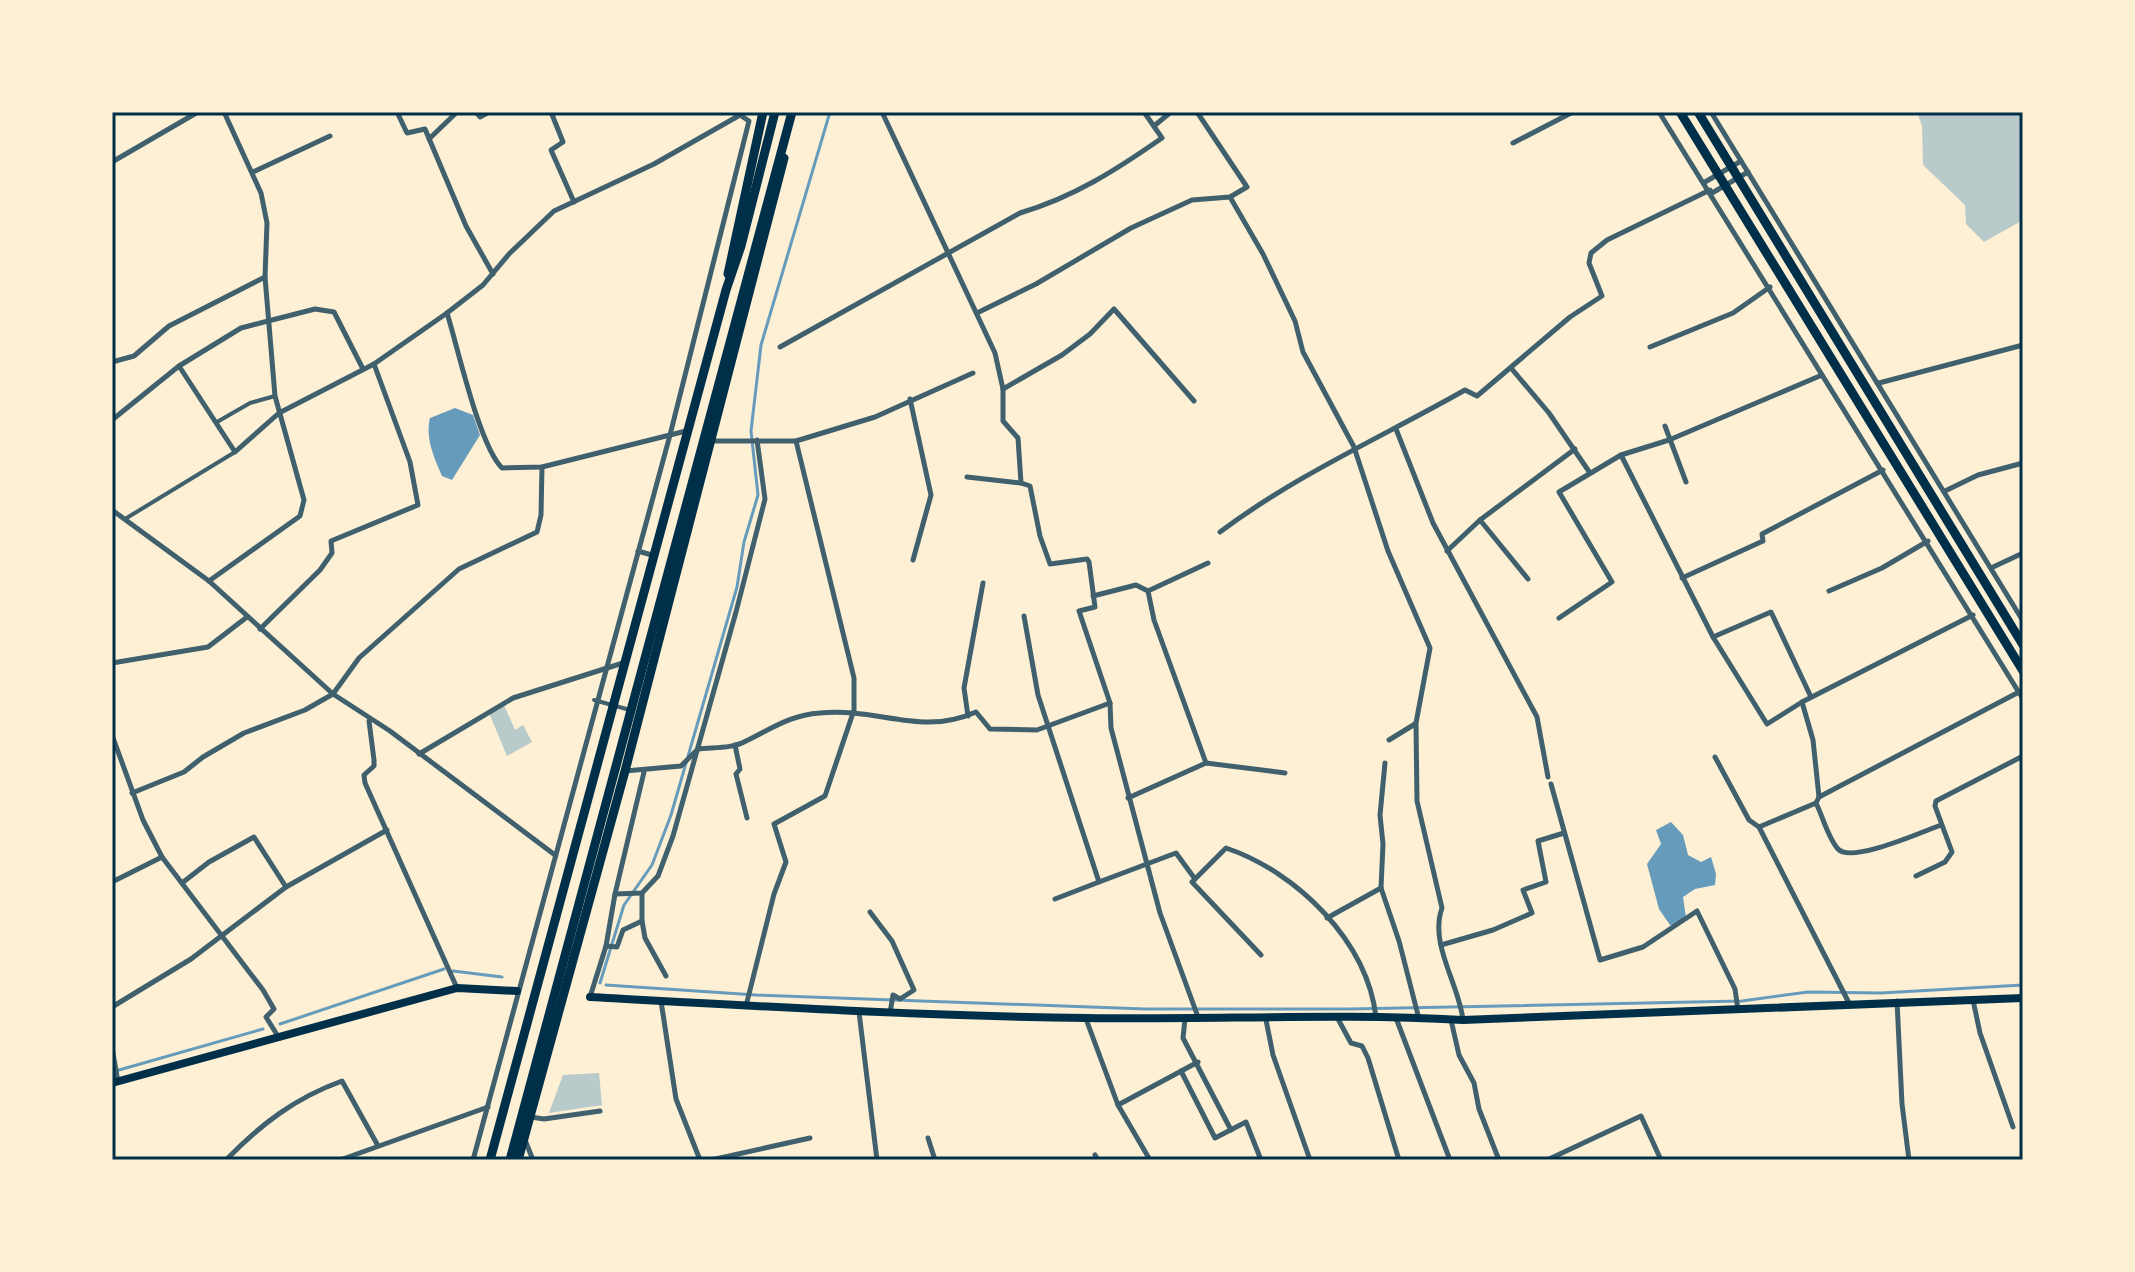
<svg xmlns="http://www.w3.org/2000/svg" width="2135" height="1272" font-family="'Exo 2',sans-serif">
	<rect width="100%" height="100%" fill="#fdf0d5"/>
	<g fill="#b9caca">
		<polygon points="1917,112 2023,112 2023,220 1984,242 1966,224 1965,205 1923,165 1922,126"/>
		<polygon points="504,705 515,730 523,725 532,742 507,756 489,713"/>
		<polygon points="599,1073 602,1105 549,1113 563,1075"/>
	</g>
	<g fill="#669bbc">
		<path d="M455,408L473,415L480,435L452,480L442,476C434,458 425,437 430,418Z"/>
		<polygon points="1671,822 1683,835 1688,855 1701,862 1711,857 1716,874 1715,885 1695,889 1683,897 1686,918 1675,926 1670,925 1659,909 1647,864 1661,844 1656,830"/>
	</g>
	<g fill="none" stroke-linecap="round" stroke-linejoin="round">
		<g stroke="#669bbc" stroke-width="3">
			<polyline points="453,971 502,977"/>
			<polyline points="600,983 624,905 652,865 671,815 737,587 744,542 758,495 751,431 761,345 830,112"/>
			<polyline points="606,985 756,995 1145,1009 1350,1009 1742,1001 1808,992 1881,993 2023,985"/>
			<polyline points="280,1024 444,969"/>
			<polyline points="112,1072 263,1029"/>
		</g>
		<g stroke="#3f606c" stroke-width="4">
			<polyline points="217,422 250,403 275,396"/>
			<polyline points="125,519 235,452"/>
			<polyline points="594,700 630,710"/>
		</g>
		<g stroke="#3f606c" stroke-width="5">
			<polyline points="397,112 407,133 425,129 466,226 493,274"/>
			<polyline points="476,112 480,117 489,112"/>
			<polyline points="551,112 563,142 551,150 574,202"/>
			<polyline points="882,112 995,353 1003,389 1003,421 1018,438 1021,483 1030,486 1040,536 1050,564 1087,559 1089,562 1095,607 1079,611 1110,703 1111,728 1160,913 1198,1017"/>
			<polyline points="968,112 972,112"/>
			<polyline points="1659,112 2023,699"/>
			<polyline points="1711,112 2023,621"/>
			<polyline points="1154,126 1171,112"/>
			<polyline points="429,139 457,112"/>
			<polyline points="1513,143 1573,112"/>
			<polyline points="112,162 198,112"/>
			<polyline points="253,172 330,136"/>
			<polyline points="1705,182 1741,161"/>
			<polyline points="1712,193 1748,172"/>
			<path d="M1230,197L1263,254L1295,321L1303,352L1354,447L1388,551L1430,648L1416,723L1417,801L1442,908C1429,944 1459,984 1463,1020"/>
			<path d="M447,313C458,348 479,445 502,468L542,467L686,431"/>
			<polyline points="977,313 1036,284 1131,228 1192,200 1230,197 1247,187 1197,112"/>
			<path d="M780,347L1020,213C1074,197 1116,170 1162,138L1144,112"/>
			<polyline points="1650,347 1733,313 1770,287"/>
			<polyline points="112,362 134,356 169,326 265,277"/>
			<polyline points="179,366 235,452 279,413 374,364 447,313 483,285 509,254 554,211 654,164 740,115 749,121 670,435 473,1160"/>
			<polyline points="1511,368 1549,413 1590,473"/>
			<polyline points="1879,383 2023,345"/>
			<polyline points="1003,389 1062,355 1090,334 1114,309 1194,401"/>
			<polyline points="910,399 931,495 913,560"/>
			<polyline points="112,420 179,366 241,328 315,309 334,312 363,369"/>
			<polyline points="1665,426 1686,482"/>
			<polyline points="1396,429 1433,523 1537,717 1548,777"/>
			<polyline points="712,441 796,441 854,678 854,710 825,796 774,824 786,862 774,894 746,1006"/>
			<polyline points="796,441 875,417 973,373"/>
			<polyline points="1621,455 1713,637 1767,724 1802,702"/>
			<polyline points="967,477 1021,483"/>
			<polyline points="1945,491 1978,475 2023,463"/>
			<polyline points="112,510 209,581 333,694 390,731 555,855"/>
			<polyline points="1480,520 1528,579"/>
			<path d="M1220,532C1296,475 1382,437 1465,390L1477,396L1570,317L1602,296L1589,263L1591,253L1607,240L1710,190"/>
			<polyline points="638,551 655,556"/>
			<polyline points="1447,551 1480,520 1575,449"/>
			<polyline points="1991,568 2023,553"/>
			<polyline points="1682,578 1763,541 1762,534 1883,470"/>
			<polyline points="209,581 300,516 304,500 275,396 265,277 267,223 261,193 224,112"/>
			<polyline points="1148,591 1208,563"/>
			<polyline points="1829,591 1882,568 1928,541"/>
			<polyline points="1093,596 1136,585 1148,591 1154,620 1206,763"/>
			<polyline points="1024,616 1038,695 1099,882 1176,853 1195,879 1192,882 1261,955"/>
			<polyline points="1559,618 1612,582 1559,492 1621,455 1669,440 1822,375"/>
			<polyline points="260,629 320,570 332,553 331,541 418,505 410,462 374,364"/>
			<polyline points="1713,637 1771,612 1811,697"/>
			<polyline points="112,663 208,647 247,617"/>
			<polyline points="968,716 964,688 983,583"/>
			<polyline points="369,721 374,760 374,766 364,775 365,783 457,988"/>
			<polyline points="112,735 143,820 162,857"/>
			<polyline points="1389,740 1415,724"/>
			<polyline points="735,745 740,769 736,774 747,818"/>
			<polyline points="419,754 513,698 626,662"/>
			<polyline points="1715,757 1749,820 1759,827 1849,1003"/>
			<polyline points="1385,763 1380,815 1383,844 1381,888 1399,941 1418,1015"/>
			<path d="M625,771L681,766L698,749C713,747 732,749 746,741C771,729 790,715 820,713C878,707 920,737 976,712L990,729L1037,730L1110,703"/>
			<polyline points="644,772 615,894 642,893 658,876 673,836 736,612 765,499 757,440"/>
			<polyline points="1551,784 1600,960 1643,947 1697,911 1735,989 1738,1010"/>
			<polyline points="132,793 184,772 203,757 244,733 305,710 333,694 359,658 459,569 537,532 541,515 542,467"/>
			<polyline points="1819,797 2019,692"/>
			<polyline points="1128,798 1206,763 1285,773"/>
			<path d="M1941,825C1924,831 1851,864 1838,849C1828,838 1823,817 1816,803L1819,797L1813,740L1802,702L1973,615"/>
			<polyline points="1759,827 1816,803"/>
			<polyline points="1916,876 1945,862 1952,852 1935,806 1936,801 2023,756"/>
			<path d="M1195,879L1226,848C1297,872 1367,941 1376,1017"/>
			<polyline points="112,882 162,857 263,990 274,1009 266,1017 279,1038"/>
			<polyline points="182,883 209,862 254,837 286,887 387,830"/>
			<polyline points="1055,899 1099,882"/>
			<polyline points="870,912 892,941 914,990 900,999 893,995 890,1013"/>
			<polyline points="1327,918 1381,888"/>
			<polyline points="642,921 645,938 666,976"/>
			<polyline points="1441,945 1493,930 1532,913 1523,890 1546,882 1538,841 1564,833"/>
			<polyline points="606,946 617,947 623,930 642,921 642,893"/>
			<polyline points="590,997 606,946 615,894"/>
			<polyline points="1973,1000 1980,1033 2013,1127"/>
			<polyline points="661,1001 676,1099 700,1160"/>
			<polyline points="1897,1001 1902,1104 1909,1160"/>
			<polyline points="112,1007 191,959 286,887"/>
			<polyline points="859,1012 877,1160"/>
			<polyline points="1396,1018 1450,1160"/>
			<polyline points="1086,1019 1118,1105 1150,1160"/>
			<polyline points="1185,1019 1183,1038 1231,1130"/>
			<polyline points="1338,1019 1351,1043 1362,1046 1368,1058 1399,1160"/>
			<polyline points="1266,1020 1273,1055 1309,1157"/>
			<polyline points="1451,1020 1459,1055 1474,1083 1479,1109 1499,1160"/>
			<polyline points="112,1048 118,1082"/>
			<polyline points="1181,1071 1215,1138 1246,1122 1261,1160"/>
			<polyline points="1118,1105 1198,1062"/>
			<polyline points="531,1117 544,1119 600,1111"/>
			<polyline points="928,1138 935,1160"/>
			<polyline points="525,1140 533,1160"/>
			<polyline points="1095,1155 1098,1160"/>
			<polyline points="112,1159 113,1160"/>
			<path d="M226,1160C261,1124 295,1098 342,1081L377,1144"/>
			<polyline points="340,1160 488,1107"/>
			<polyline points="711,1160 810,1138"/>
			<polyline points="1547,1160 1641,1116 1661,1160"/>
		</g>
		<g stroke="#003049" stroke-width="8">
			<path d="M590,997C756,1006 921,1016 1087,1018C1212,1020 1339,1013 1463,1020L2023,998"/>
			<polyline points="112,1083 457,988 517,991"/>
		</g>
		<g stroke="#003049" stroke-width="9">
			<polyline points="1680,112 2023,671"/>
			<polyline points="1698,112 2023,645"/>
			<polyline points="728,274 763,112"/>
		</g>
		<g stroke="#003049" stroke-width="9">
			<polyline points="490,1160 726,290 741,246 775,112"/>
			<polyline points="510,1160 792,112"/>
			<polyline points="518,1160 625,771 784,158"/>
		</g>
	</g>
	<rect width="2135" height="1272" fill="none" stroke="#fdf0d5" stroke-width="228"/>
	<rect x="114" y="114" width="1907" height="1044" fill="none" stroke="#003049" stroke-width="3"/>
</svg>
